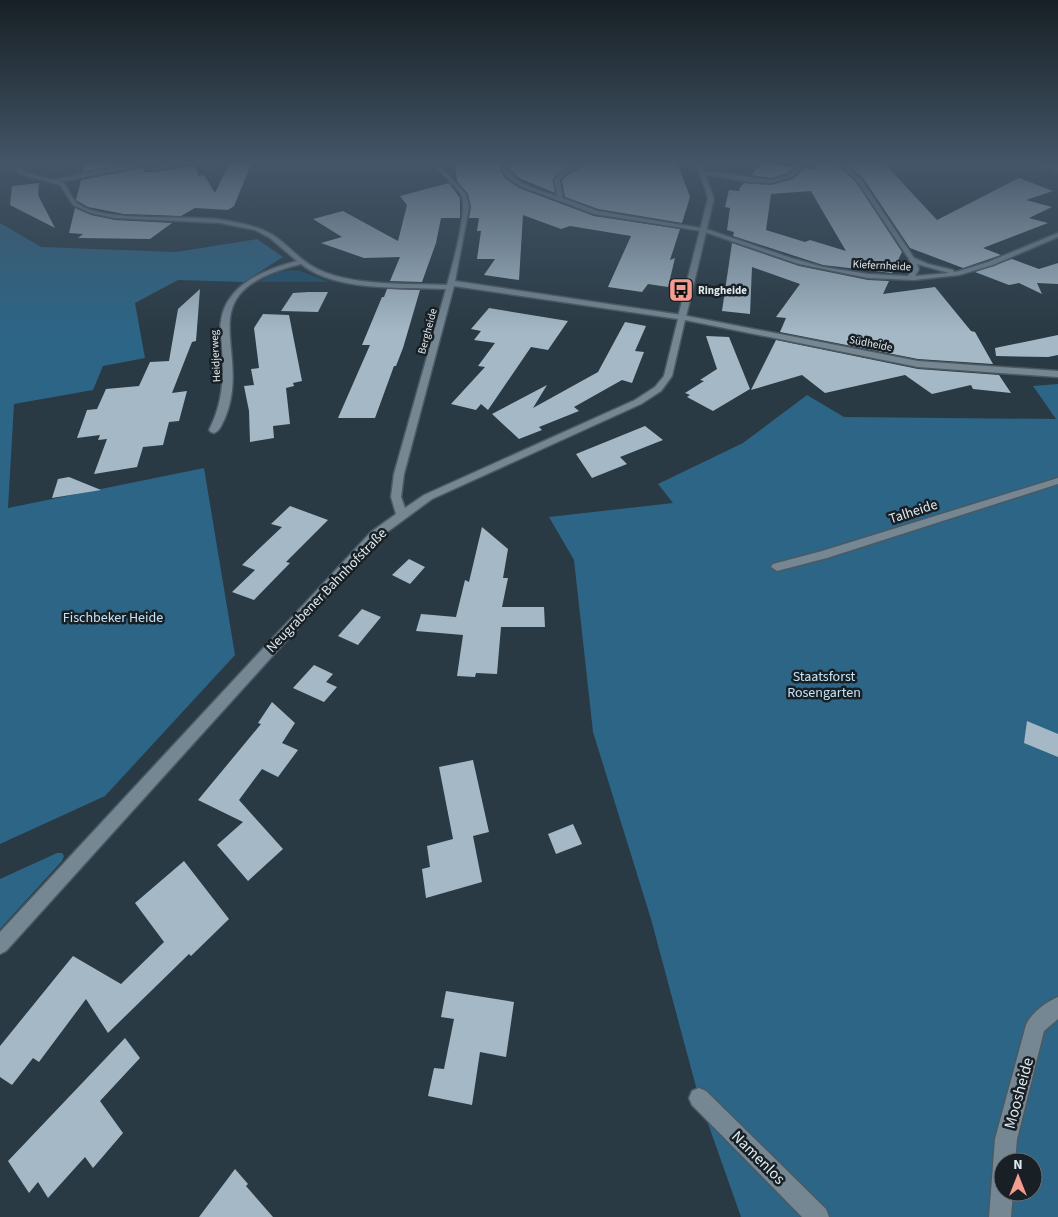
<svg xmlns="http://www.w3.org/2000/svg" width="1058" height="1217" font-family="'Source Sans 3',sans-serif">
	<rect width="100%" height="100%" fill="#293a44"/>
	<polygon fill="#20516d" points="291,270 300,271 329,282 259,282 276,273"/>
	<g fill="#2d6586" fill-rule="evenodd">
		<polygon points="0,223 41,247 176,252 257,239 283,257 244,282 178,280 135,303 145,358 103,366 93,390 14,404 8,508 204,468 235,655 105,796 0,844"/>
		<path d="M1058,384V1217H741L699,1098L651,919L593,732L574,560L549,517L673,503L658,484L743,443L807,395L844,417L1056,419L1033,386ZM1003,1162H1033V1192H1003Z"/>
		<polygon points="57,853 62,853 64,856 62,861 0,929 0,879"/>
	</g>
	<g fill="#a5b8c5" fill-rule="evenodd">
		<polygon points="85,162 132,162 83,172"/>
		<polygon points="230,162 252,162 234,206 228,210 195,208 181,216 124,214 88,207 76,200 81,180 143,168 144,172 155,172 196,166 198,176 204,175 215,193"/>
		<polygon points="455,162 503,162 500,171 506,179 519,188 594,216 680,229 670,260 675,258 668,287 648,284 642,292 608,287 631,236 570,226 561,229 523,215 519,280 484,275 495,259 477,259 481,231 477,231 479,218 469,218 471,207 468,194 457,181"/>
		<polygon points="511,162 578,162 564,168 553,179 555,193 519,178 510,169"/>
		<polygon points="591,162 677,162 690,197 682,223 598,209 565,197 562,181 566,176"/>
		<path d="M817,162H834L856,182L902,252L892,273L823,265L733,236L734,232L727,230L730,208L725,207L729,190L740,191L739,189L744,183L771,185L793,179L804,168L818,170L815,165H818ZM811,191L819,205L846,251L810,240L805,242L766,230L771,194Z"/>
		<polygon points="844,162 883,162 937,220 1019,178 1053,191 1026,200 1052,207 1029,218 1048,223 983,248 1001,255 963,268 910,248 863,178"/>
		<polygon points="762,163 773,164 795,167 788,173 771,178 751,175"/>
		<polygon points="39,183 38,195 55,228 10,205 12,186"/>
		<polygon points="449,183 460,198 460,218 441,218 436,243 422,282 390,281 400,257 364,258 321,243 342,237 313,219 343,211 398,241 407,205 400,196"/>
		<polygon points="75,208 91,215 115,220 172,223 150,239 78,238 83,234 69,233"/>
		<polygon points="732,243 799,266 868,280 889,281 883,294 935,287 971,331 975,332 993,364 918,359 780,332 786,318 776,317 800,284 752,267 750,314 722,311"/>
		<polygon points="1012,259 1039,269 1058,263 1058,284 1037,283 1042,294 1019,283 1009,285 975,272"/>
		<polygon points="200,289 196,341 192,342 172,393 187,391 179,421 169,422 163,445 143,447 137,467 94,474 107,439 98,440 100,435 77,438 87,410 97,409 106,389 139,386 150,362 169,361 178,309"/>
		<polygon points="387,289 420,290 403,348 396,366 394,366 375,418 338,418 370,345 362,345 382,297 384,297"/>
		<polygon points="308,292 328,292 318,312 281,311 293,293"/>
		<polygon points="489,308 568,321 548,350 531,347 488,410 481,404 476,410 451,404 485,367 478,366 495,343 474,340 481,331 471,329"/>
		<polygon points="263,314 289,315 302,381 293,383 294,386 286,388 290,424 273,426 274,438 250,442 249,411 244,386 254,385 251,369 259,368 254,328"/>
		<polygon points="625,322 646,326 635,351 644,352 632,383 622,380 574,407 579,411 539,427 542,430 519,439 492,414 547,385 533,408 598,372"/>
		<polygon points="1058,335 1058,355 1048,357 996,356 995,348"/>
		<polygon points="706,336 729,337 750,389 713,411 687,397 690,395 685,393 704,381 700,380 717,369"/>
		<polygon points="776,340 918,369 999,375 1011,393 973,389 971,385 932,394 905,375 825,393 802,375 751,390"/>
		<polygon points="645,426 663,440 620,457 627,464 592,478 576,454"/>
		<polygon points="69,477 101,490 52,498 58,479"/>
		<polygon points="290,506 328,520 286,562 290,563 254,600 232,592 255,570 242,565 282,527 271,524"/>
		<polygon points="482,527 508,549 503,578 508,578 502,607 544,607 545,627 501,627 497,674 476,673 475,677 457,676 463,635 416,631 421,614 456,617 465,580 469,582"/>
		<polygon points="409,559 425,567 410,584 392,575"/>
		<polygon points="362,609 381,617 358,645 338,636"/>
		<polygon points="314,665 333,674 326,682 337,687 324,702 293,688"/>
		<polygon points="272,702 295,723 282,743 298,750 278,777 262,769 239,800 283,849 248,881 217,845 243,822 198,800 261,724 258,723"/>
		<polygon points="1027,721 1058,734 1058,757 1024,743"/>
		<polygon points="473,760 489,832 473,836 482,882 426,898 422,869 430,867 427,846 453,839 439,767"/>
		<polygon points="573,824 582,844 556,854 548,834"/>
		<polygon points="184,861 229,919 191,956 189,954 108,1033 86,999 39,1062 33,1058 12,1085 0,1077 0,1046 73,956 121,984 164,942 135,903"/>
		<polygon points="446,991 514,1002 506,1057 480,1052 472,1105 428,1096 434,1068 444,1069 454,1019 441,1017"/>
		<polygon points="125,1038 140,1058 100,1101 123,1133 93,1168 85,1157 48,1198 38,1182 29,1193 8,1161"/>
		<polygon points="235,1169 248,1184 246,1186 273,1217 199,1217"/>
	</g>
	<g fill="none" stroke-linecap="round" stroke-linejoin="round">
		<defs>
			<g id="service">
				<path d="M1058,997V1019L1044,1031L1017,1139L1015,1162H1003V1192H1013L1011,1217H989L995,1139L1026,1025C1031,1013 1046,1002 1058,997Z"/>
				<polygon points="699,1088 706,1091 826,1209 829,1217 802,1217 692,1105 689,1098 692,1091"/>
			</g>
			<g id="minor">
				<path d="M11,162H16L24,172L53,180L127,164L164,162L59,182L64,183C68,189 71,197 76,202C98,224 190,214 223,220C240,223 258,226 273,235C287,244 298,258 312,266C347,287 407,283 447,285C452,267 467,213 462,197C458,187 438,171 431,162H436L466,194L469,207L455,281L682,315L918,361L1058,371V377L918,367L685,320L672,376L661,391L641,404L432,499L379,538L6,951L0,954V932L371,532L396,514L391,497L394,474L446,289C403,287 335,292 301,264C183,293 254,347 225,418C222,424 220,431 214,433L211,432L209,430C223,403 224,377 222,348C222,339 219,330 221,321C226,284 266,269 297,261L270,238L255,230L220,223L115,218L91,213L73,205L60,185L20,174ZM454,286L678,319L664,376L655,387L635,400L424,495L405,508L401,497L404,474Z"/>
				<polygon points="182,162 192,162 155,170 152,168"/>
				<path d="M505,162H509L508,170C519,186 539,190 557,196L554,180C562,170 576,162 589,162L565,174L560,180L563,198L598,211L706,229L791,258L823,267L868,274L908,276L913,269L909,259L857,181L836,162H841L861,179L914,258L928,264L953,270L954,272L959,271L988,262L1058,233V237L993,265L959,275L914,280L868,278L799,264L702,231L594,214L520,186L507,177L502,170ZM917,264L949,273L915,276L919,269Z"/>
				<polygon points="802,162 807,162 793,177 771,183 748,182 700,173 713,172 771,180 789,175"/>
				<polygon points="945,162 998,162 976,165"/>
				<polygon points="1031,162 1058,167 1058,171 1031,163"/>
				<polygon points="1058,478 1058,484 827,558 777,571 771,567 773,564 822,551"/>
			</g>
			<polygon id="tertiary" points="696,162 700,162 714,198 686,317 682,319 678,317 708,198"/>
		</defs>
		<use href="#service" stroke="#4b5962" stroke-width="3"/>
		<use href="#minor" stroke="#4b5962" stroke-width="3"/>
		<use href="#tertiary" stroke="#4b5962" stroke-width="3"/>
		<use href="#service" fill="#758793" fill-rule="evenodd"/>
		<use href="#minor" fill="#758793" fill-rule="evenodd"/>
		<use href="#tertiary" fill="#758793" fill-rule="evenodd"/>
	</g>
	<linearGradient id="sky" x2="0" y2="1"><stop stop-color="#172025"/><stop offset="0.49" stop-color="#435567"/><stop offset="1" stop-color="#435567" stop-opacity="0"/></linearGradient>
	<rect width="1058" height="332" fill="url(#sky)"/>
	<defs>
		<symbol id="bus-square" viewBox="-11 -11 22 22"><rect x="-9" y="-9" width="18" height="18" rx="4" fill="#f59c92" stroke="#182025"/><path d="M-5-6H5V4H4V6H2V4H-2V6H-4V4H-5ZM-3.5-4V0h7V-4ZM-3.5 1.2v1.5H-2V1.2ZM2 1.2v1.5H3.5V1.2Z" fill="#111"/></symbol>
	</defs>
	<g fill-rule="evenodd">
		<use href="#bus-square" x="667" y="276" width="28" height="28"/>
	</g>
	<g text-anchor="middle" stroke-width="5" stroke-linejoin="round" paint-order="stroke">
		<g font-size="11" fill="#dfe9f0" stroke="#182025">
			<text transform="translate(882 265) rotate(3)" y="4">Kiefernheide</text>
			<text transform="translate(427 331) rotate(-75)" y="4">Bergheide</text>
			<text transform="translate(871 343) rotate(11)" y="4">Südheide</text>
			<text transform="translate(215 356) rotate(-93)" y="4">Heidjerweg</text>
		</g>
		<g font-size="11" font-weight="bold" fill="#dfe9f0" stroke="#182025" text-anchor="start">
			<text x="698" y="294">Ringheide</text>
		</g>
		<g font-size="14" fill="#dfe9f0" stroke="#182025">
			<text transform="translate(913 511) rotate(-18)" y="5">Talheide</text>
			<text transform="translate(326 590) rotate(-46)" y="5">Neugrabener Bahnhofstraße</text>
		</g>
		<g font-size="14" fill="#c3e3f7" stroke="#182025">
			<text x="113" y="622">Fischbeker Heide</text>
			<text x="824" y="681">Staatsforst<tspan x="824" dy="16">Rosengarten</tspan></text>
		</g>
		<g font-size="16" fill="#dfe9f0" stroke="#182025">
			<text transform="translate(1018 1093) rotate(-75)" y="6">Moosheide</text>
			<text transform="translate(759 1157) rotate(45)" y="6">Namenlos</text>
		</g>
	</g>
	<g transform="translate(1018 1177)"><circle r="24" fill="#182025" stroke="#687076"/>
	<path d="M0-4L9 19L0 12L-9 19Z" fill="#f59c92"/>
	<text y="-8" font-size="14" font-weight="bold" text-anchor="middle" fill="#dfe9f0">N</text>
	</g>
</svg>
